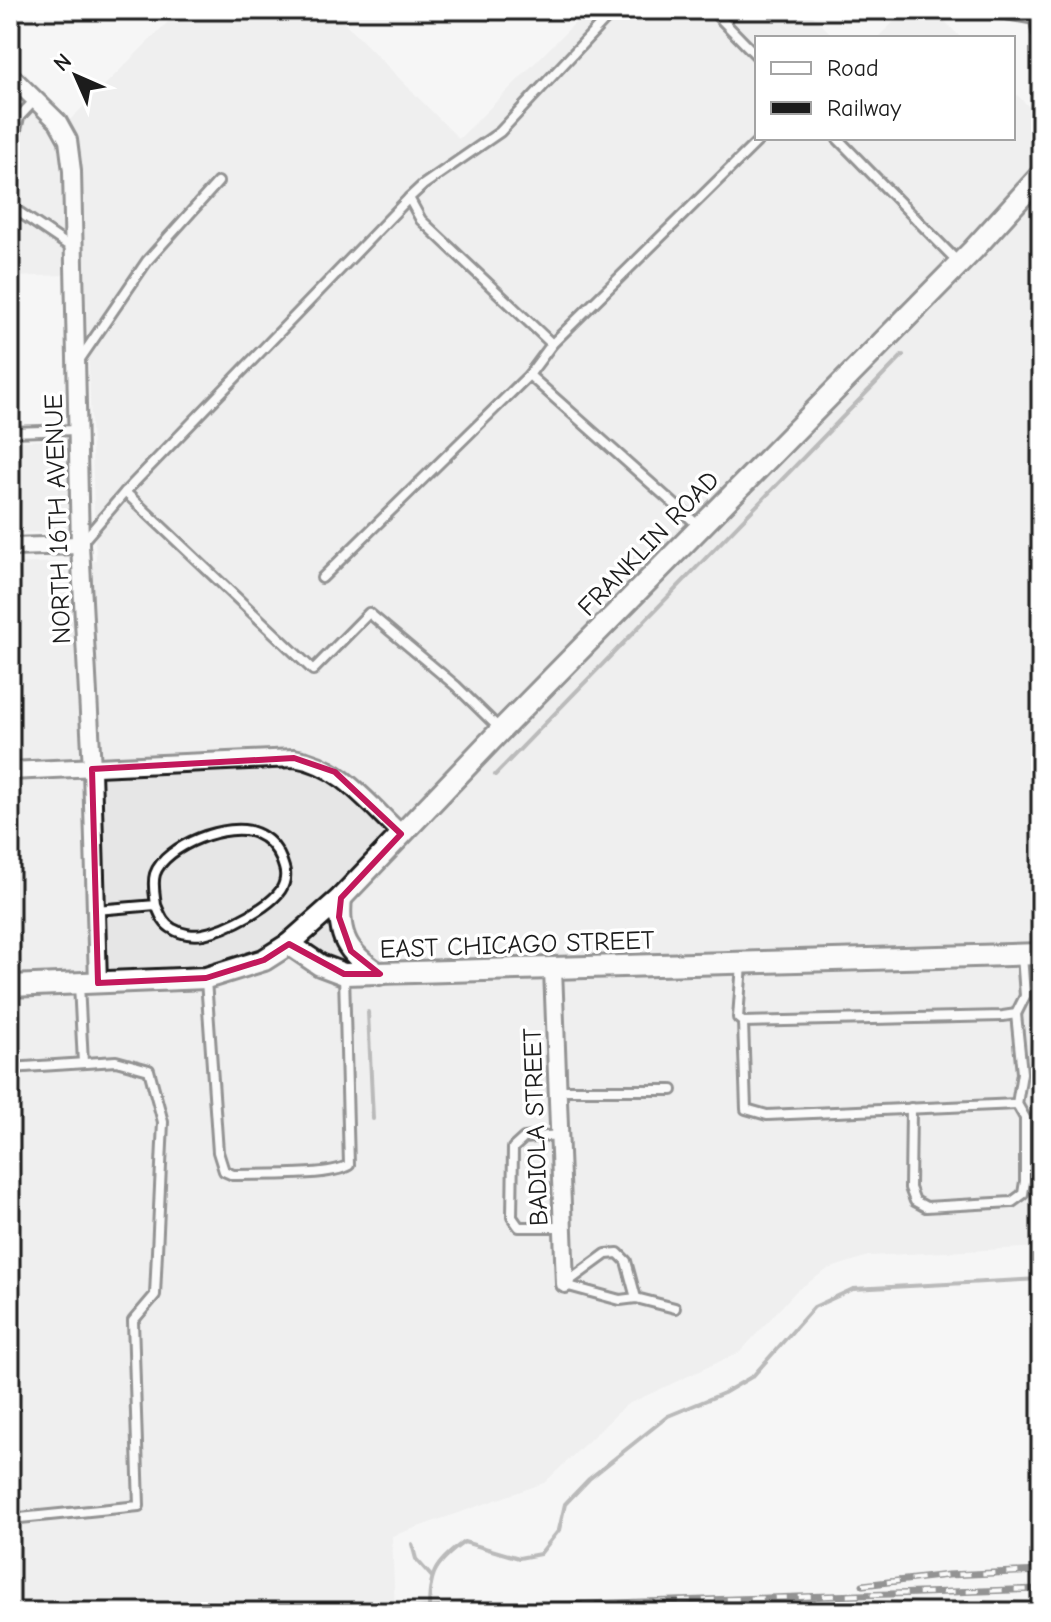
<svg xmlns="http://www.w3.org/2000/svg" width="1051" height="1622" font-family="'Comic Neue',sans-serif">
	<rect width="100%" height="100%" fill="#f6f6f6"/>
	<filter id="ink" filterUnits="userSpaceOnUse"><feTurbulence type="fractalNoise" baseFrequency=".0125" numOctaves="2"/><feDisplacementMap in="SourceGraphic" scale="16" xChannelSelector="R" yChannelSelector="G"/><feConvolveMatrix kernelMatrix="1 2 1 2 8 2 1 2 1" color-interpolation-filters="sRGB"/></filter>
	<g filter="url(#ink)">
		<g fill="#e6e6e6">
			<polygon points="180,10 332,10 459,139 588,10 807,10 835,38 757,38 757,138 1013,138 1013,91 1041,119 1041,1247 868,1256 828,1269 796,1291 740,1352 626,1405 544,1483 392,1536 395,1612 10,1612 10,564 96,561 81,152 79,140 69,121"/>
			<polygon points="906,10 934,10 961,38 877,38"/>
			<polygon points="10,85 56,133 62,148 65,275 10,277"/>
			<polygon points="68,440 72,531 10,533 10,441"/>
		</g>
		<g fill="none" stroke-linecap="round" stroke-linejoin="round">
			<g stroke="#727272" stroke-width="4">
				<polyline points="495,775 903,355"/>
				<polyline points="368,1012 373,1119"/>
				<polyline points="412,1544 416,1559 432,1577"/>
				<path d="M429,1612C429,1575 433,1564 464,1542L519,1558L540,1554L559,1530L565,1504L589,1479L668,1416L724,1393L753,1376L814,1307L853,1289L1041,1279"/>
			</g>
			<defs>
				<g id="service">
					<polyline points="712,10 757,56"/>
					<polyline points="998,10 1000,13 1041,20"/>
					<polyline points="1035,20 1037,32 1041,36"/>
					<polyline points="837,138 959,263"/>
					<polyline points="10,157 19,117 35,100"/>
					<polyline points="409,198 421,220 552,344"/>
					<polyline points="10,206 72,248"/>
					<polyline points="78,362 147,261 218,182"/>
					<polyline points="529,375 552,344 761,138"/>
					<polyline points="10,432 77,430"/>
					<polyline points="125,492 313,670 369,613 456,686 501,730"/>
					<polyline points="83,541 125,492 409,198 423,185 500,132 614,10"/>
					<polyline points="322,578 529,375 700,527"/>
					<path d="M96,910L156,905C155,895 152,884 155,874C165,845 230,821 256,833C268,838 276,847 281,859C284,867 287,874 284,883C278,905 224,930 203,934C194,936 181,934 173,929C163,924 160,914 156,905"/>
					<polyline points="742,964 738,1018 743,1022 1003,1016 1016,1014 1025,996 1022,955"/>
					<path d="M206,980L218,1152L224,1171L233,1175C259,1174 329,1177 349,1165L344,974"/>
					<polyline points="79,984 83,1063"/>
					<polyline points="743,1022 746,1109 767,1115 1017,1104 1022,1073 1016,1014"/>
					<polyline points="10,1068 116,1061 149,1070 163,1122 155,1295 133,1321 139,1506 10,1519"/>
					<polyline points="558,1090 672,1090"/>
					<polyline points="911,1108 910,1188 915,1201 926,1207 1012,1202 1023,1194 1025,1181 1025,1118 1017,1104"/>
					<polyline points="559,1135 524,1138 513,1148 512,1217 519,1227 562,1227"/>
					<polyline points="565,1284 606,1254 618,1253 626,1261 636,1298"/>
					<polyline points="565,1285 620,1300 636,1298 675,1308"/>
				</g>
				<g id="minor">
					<polyline points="10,75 58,122 68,140 72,171 80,545 92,769 98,983"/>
					<polyline points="10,547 80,545"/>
					<path d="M10,771L294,758C340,765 368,803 401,834"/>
					<polyline points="553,969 565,1284"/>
				</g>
				<g id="tertiary">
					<path d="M341,898C337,936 347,953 379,974"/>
					<polyline points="289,944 320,965 344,974 1041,954"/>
					<polyline points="10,986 206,978 264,960 289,944 341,898 501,730 973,250 1041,175"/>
				</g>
			</defs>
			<use href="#service" stroke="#1c1c1c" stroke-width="14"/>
			<use href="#minor" stroke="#1c1c1c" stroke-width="22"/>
			<use href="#tertiary" stroke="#1c1c1c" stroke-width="26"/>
			<use href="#service" stroke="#fff" stroke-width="8"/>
			<use href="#minor" stroke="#fff" stroke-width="16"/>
			<use href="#tertiary" stroke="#fff" stroke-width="20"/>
			<defs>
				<g id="rail">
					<polyline points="863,1585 948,1575 1041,1571"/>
					<polyline points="343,1612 1041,1589"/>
				</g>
			</defs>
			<use href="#rail" stroke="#1c1c1c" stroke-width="7"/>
			<use href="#rail" stroke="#fff" stroke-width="4" stroke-dasharray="12" stroke-linecap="butt"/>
		</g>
	</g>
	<path d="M0 0H1051V1622H0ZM294,758L335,772L401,834L341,898L339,917L351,951L380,974H344L289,944L264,960L206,978L98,983L92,769Z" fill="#f6f6f6" fill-opacity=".55" fill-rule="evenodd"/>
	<path fill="none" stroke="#c2185b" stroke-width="6" stroke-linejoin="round" d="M294,758L335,772L401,834L341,898L339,917L351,951L380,974H344L289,944L264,960L206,978L98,983L92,769Z"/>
	<g text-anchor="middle" stroke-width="7" stroke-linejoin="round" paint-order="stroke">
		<g font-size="26" fill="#1c1c1c" stroke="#fff">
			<text transform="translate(57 519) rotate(-92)" y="9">NORTH 16TH AVENUE</text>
			<text transform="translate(648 543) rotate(-46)" y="9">FRANKLIN ROAD</text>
			<text transform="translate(517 944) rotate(-2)" y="9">EAST CHICAGO STREET</text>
			<text transform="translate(535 1127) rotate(-92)" y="9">BADIOLA STREET</text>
		</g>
	</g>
	<rect width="1051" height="1622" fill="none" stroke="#fff" stroke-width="40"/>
	<rect x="20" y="20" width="1011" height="1582" fill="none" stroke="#1c1c1c" stroke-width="3" filter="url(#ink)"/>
	<rect x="755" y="36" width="260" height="104" fill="#ffffff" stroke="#a4a4a4" stroke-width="2"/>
	<rect x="771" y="62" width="40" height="12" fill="#ffffff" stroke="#a4a4a4" stroke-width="2"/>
	<text x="827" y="76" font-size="24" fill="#1c1c1c">Road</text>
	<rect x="771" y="102" width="40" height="12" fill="#1c1c1c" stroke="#a4a4a4" stroke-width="2"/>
	<text x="827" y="116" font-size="24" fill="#1c1c1c">Railway</text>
	<g transform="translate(76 76) rotate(315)" stroke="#ffffff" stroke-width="6" paint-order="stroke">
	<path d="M0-6L14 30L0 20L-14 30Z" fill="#1c1c1c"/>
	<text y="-12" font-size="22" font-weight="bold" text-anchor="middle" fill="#1c1c1c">N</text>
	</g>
</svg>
